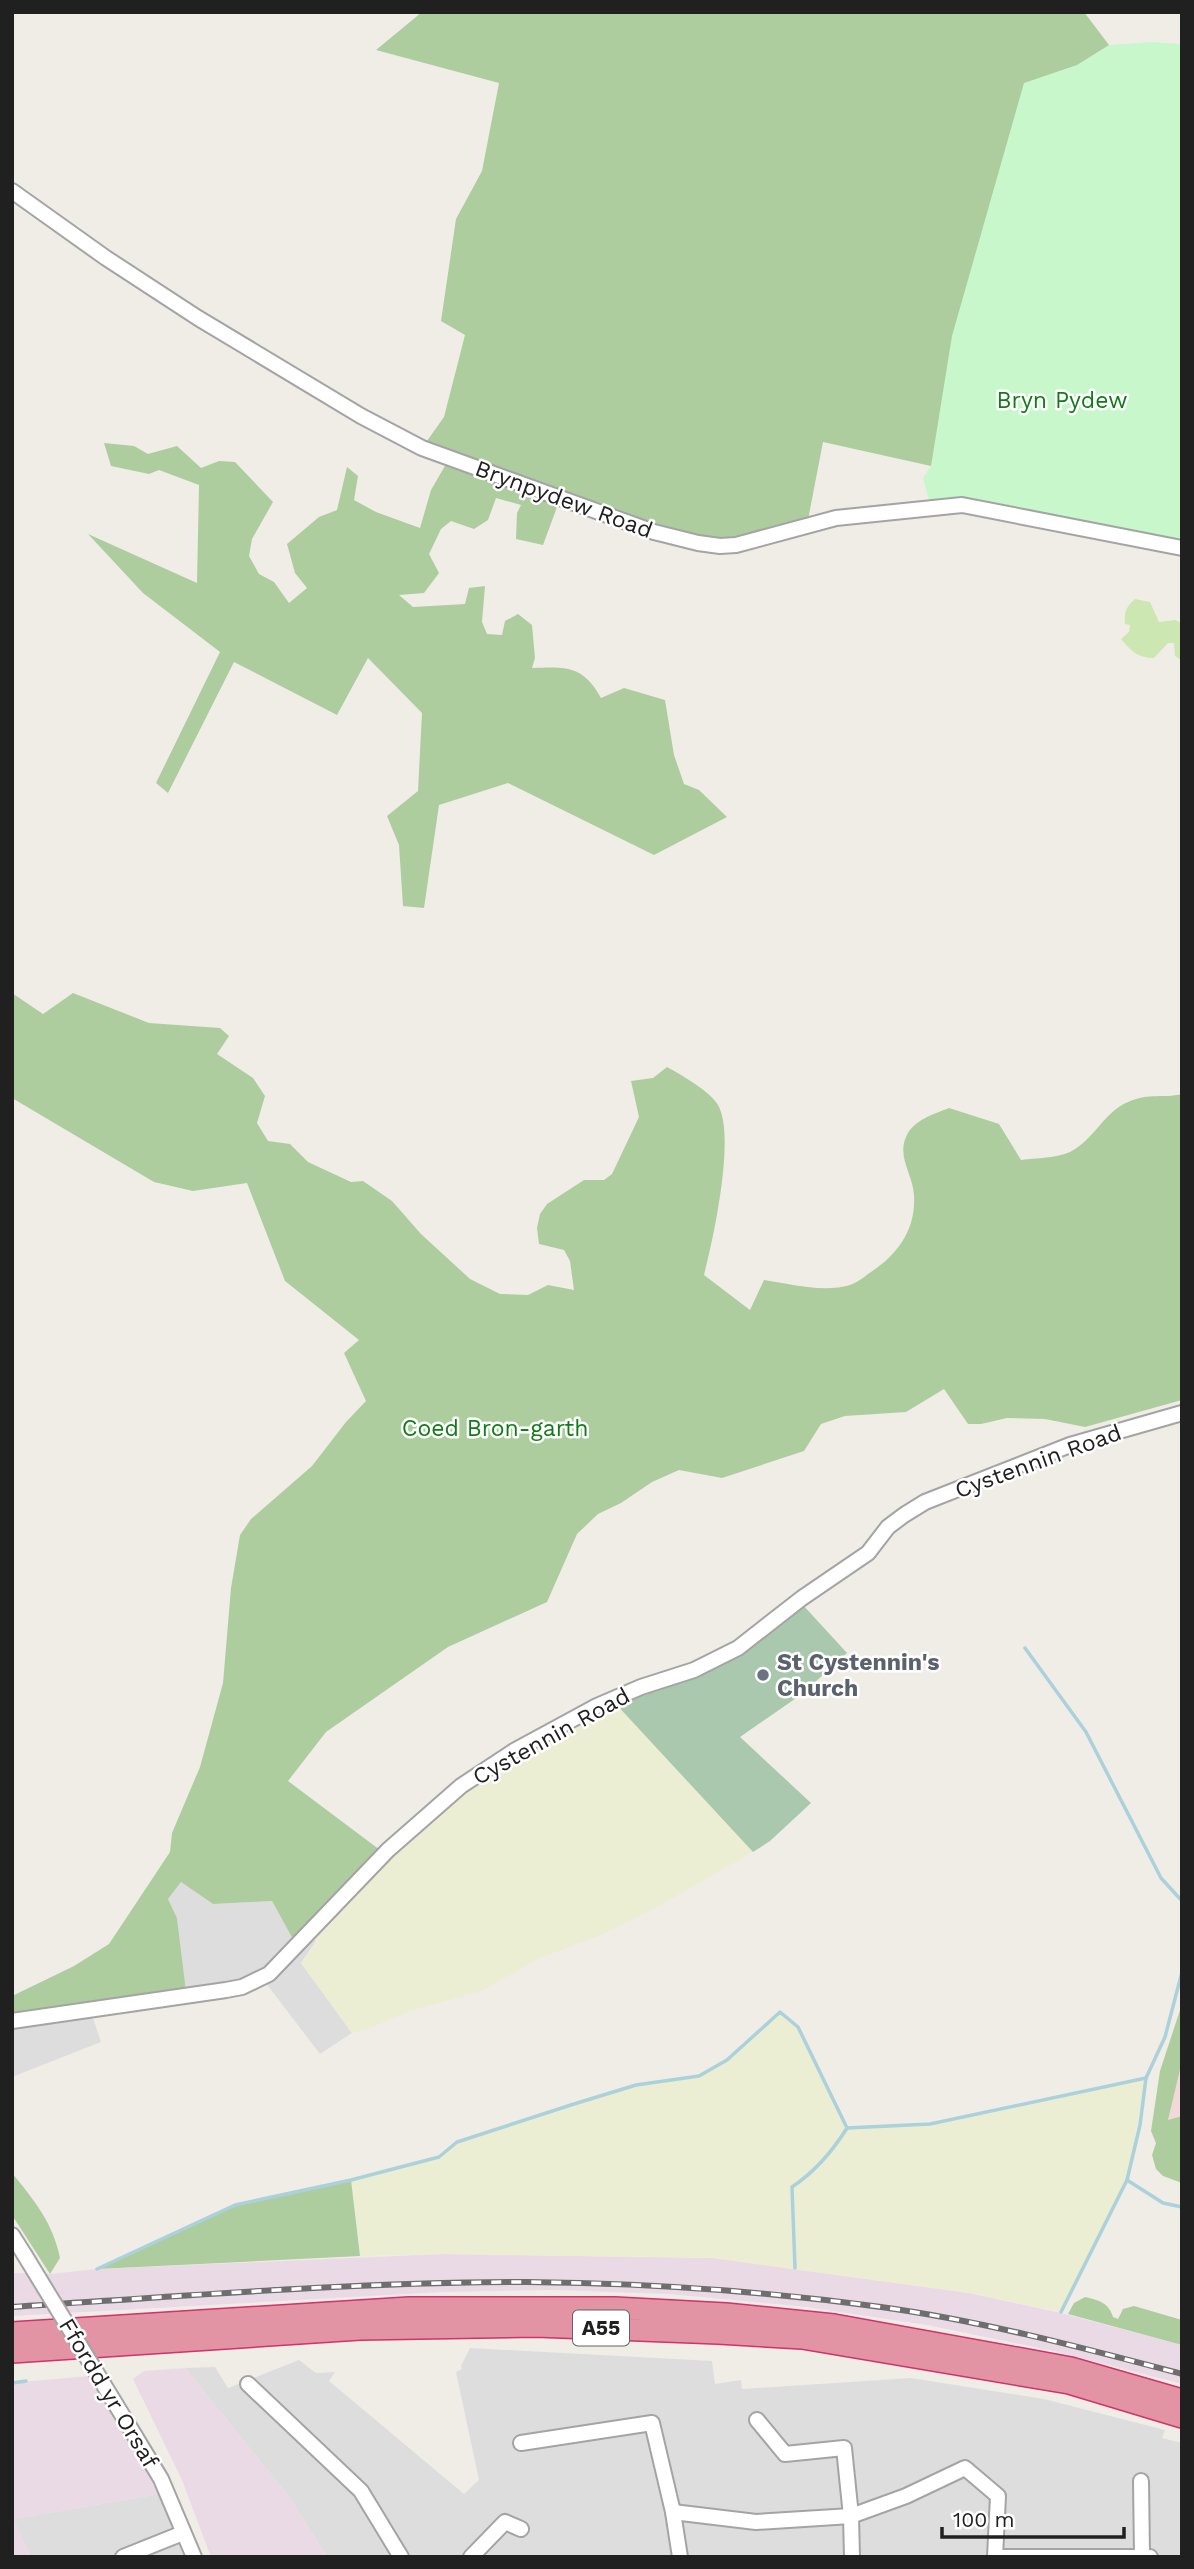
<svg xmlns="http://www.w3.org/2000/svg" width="1194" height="2569" font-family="'Work Sans',sans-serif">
	<rect width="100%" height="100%" fill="#f0ede7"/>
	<g fill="#dedddd">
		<polygon points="181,1882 213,1904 272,1901 295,1943 299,1945 317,1940 301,1963 352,2033 320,2054 262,1978 186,1991 177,1918 168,1899"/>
		<polygon points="92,2015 101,2042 12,2077 12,2029"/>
		<polygon points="470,2348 712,2361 715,2384 741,2380 742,2389 911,2378 1044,2399 1165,2430 1162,2438 1182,2443 1182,2557 327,2557 289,2497 185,2368 215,2367 228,2388 299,2360 316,2373 335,2372 329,2381 464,2494 479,2480 456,2372 462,2369 461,2366"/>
		<polygon points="159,2494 184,2557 31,2557 13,2519"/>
	</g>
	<polygon fill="#f0d9d8" points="1182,2061 1182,2116 1168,2120 1178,2072"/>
	<g fill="#e9dae6">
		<polygon points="443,2254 713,2258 969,2293 1061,2313 1182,2345 1182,2384 1054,2351 927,2325 806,2307 669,2294 553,2290 442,2292 12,2316 12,2273 50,2274 97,2269"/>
		<polygon points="185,2368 289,2497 327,2557 211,2557 182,2480 133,2379 144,2371"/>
		<polygon points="88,2376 159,2494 14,2519 31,2557 12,2557 12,2383"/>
	</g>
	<g fill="#eceed4">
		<polygon points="614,1702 753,1852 661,1905 601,1935 536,1960 482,1991 414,2010 368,2029 352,2033 301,1963 317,1940 314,1928 461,1786"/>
		<polygon points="780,2012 798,2027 847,2128 930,2124 1146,2078 1127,2180 1061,2312 969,2293 713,2258 443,2254 360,2256 351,2180 439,2157 457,2142 636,2085 699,2076 727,2060"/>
	</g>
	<path fill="#cce7b1" d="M1135,599L1150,602L1159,622L1175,620L1182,623V661L1175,656L1174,643H1168L1154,658C1138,658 1131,651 1121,639L1129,632L1130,625L1125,624C1124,612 1126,607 1135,599Z"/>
	<g fill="#adcd9f">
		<path d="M422,12H1084L1109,45L962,505L931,466L823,442L807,525L720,546L560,499L543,545L516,539L517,513L521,505L496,498L488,520L474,529L451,521L441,529L429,554L439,573L424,593L399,595L413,607L465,604L469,588L485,586L482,622L487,634L502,635L505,621L518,614L532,625L535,658L532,668C566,667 583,665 601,698L624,688L665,700L674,755L684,784L699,790L727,817L654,855L508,783L439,805L424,908L403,906L399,845L387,816L418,791L422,713L368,658L337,715L234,662L168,793L156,783L220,652L143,593L88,534L197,583L199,485L159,470L149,474L111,466L104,443L134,446L148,454L177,446L201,468L219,461L235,462L273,502L252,539L249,556L259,574L274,582L289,603L307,588L295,573L287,544L319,517L337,510L347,467L358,476L354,500L376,512L420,528L431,490L449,459L422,448L444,417L465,335L441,321L456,219L482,171L499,83L376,50Z"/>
		<path d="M12,993L43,1014L73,993L149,1023L220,1028L229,1036L217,1054L253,1078L265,1096L257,1123L268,1141L290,1144L308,1162L351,1182L363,1181L392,1201L421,1234L470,1279L500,1294L528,1295L548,1285L574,1290L570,1261L564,1250L539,1244L537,1228L540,1214L547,1204L584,1180H604L612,1174L639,1117L631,1081L653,1078L667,1067C680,1074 711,1092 718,1105C736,1136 713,1240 704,1275L750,1310L764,1280C791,1284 823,1293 850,1285C856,1283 863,1278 868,1274C897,1255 916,1231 914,1195C913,1175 897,1157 906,1137C913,1120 934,1114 949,1108L999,1124L1021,1160C1036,1158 1057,1158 1070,1152C1094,1140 1104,1112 1128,1102C1151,1092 1162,1099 1182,1094V1400L1085,1427L1045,1419L1007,1418L981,1424H968L944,1389L906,1412L845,1416L821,1424L804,1451L722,1478L679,1470L652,1482L621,1503L598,1514L577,1534L547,1602L448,1647L326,1732L288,1781L380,1850L295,1943L272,1901L213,1904L181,1882L168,1899L177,1918L186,1991L12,2015V1996L74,1966L109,1944L170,1852L172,1833L200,1767L223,1683L231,1588L240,1535L251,1519L312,1466L346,1422L366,1401L344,1353L359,1340L285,1281L247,1183L193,1191L154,1182L12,1098Z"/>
		<polygon points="1182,2004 1182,2061 1168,2120 1182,2116 1182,2183 1163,2176 1156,2169 1152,2155 1156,2143 1151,2131 1160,2071"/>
		<path d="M12,2173C34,2200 53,2223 60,2258L50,2274L12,2215Z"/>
		<polygon points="351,2180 360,2256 97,2269 235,2205"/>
		<path d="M1085,2297C1099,2300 1109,2303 1113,2317L1118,2319L1123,2309L1134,2306L1182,2320V2345L1068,2314L1074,2303Z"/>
	</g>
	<polygon fill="#aac8ae" points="802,1604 847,1653 802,1694 740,1737 811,1803 770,1841 753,1852 614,1702 707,1673 752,1645"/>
	<polygon fill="#c8f7cb" points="1151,42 1182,44 1182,548 931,507 923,478 931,466 952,336 1024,83 1077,65 1109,45"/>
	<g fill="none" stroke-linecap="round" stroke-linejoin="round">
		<g stroke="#abd1db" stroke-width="3.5">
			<polyline points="1025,1648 1086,1732 1161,1878 1182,1901"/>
			<polyline points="1182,1972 1165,2037 1146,2078 1140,2125 1127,2180 1163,2203 1182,2207"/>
			<path d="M795,2268L792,2187C816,2171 832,2152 847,2128"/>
			<polyline points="97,2269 235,2205 351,2180 439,2157 457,2142 574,2104 636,2085 699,2076 727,2060 780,2012 798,2027 847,2128 930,2124 1146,2078"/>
			<polyline points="1061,2312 1127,2180"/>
			<polyline points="12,2383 26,2381"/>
		</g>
		<defs>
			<g id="minor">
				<polyline points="12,191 106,258 198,318 361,416 422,448 654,532 698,543 720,546 736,545 836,518 962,505 1182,548"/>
				<polyline points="12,2021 226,1990 242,1987 269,1974 388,1850 461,1786 514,1751 597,1706 641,1687 694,1670 738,1648 802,1598 868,1553 888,1527 904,1515 925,1502 1070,1445 1182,1413"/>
				<polyline points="12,2235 24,2254"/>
				<polyline points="248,2384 361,2491 401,2557"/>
				<polyline points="757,2420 785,2454 844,2448 851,2516 852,2557"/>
				<polyline points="135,2436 161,2479 194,2557"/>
				<polyline points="521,2443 652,2423 673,2512 680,2557"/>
				<polyline points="1141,2481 1142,2555"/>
				<polyline points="673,2512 756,2522 851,2516 906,2496 965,2468 998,2496 995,2557"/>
				<polyline points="123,2557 183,2533"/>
				<polyline points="471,2557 505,2522 521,2529"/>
				<polyline points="995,2557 1150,2557"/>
			</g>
			<g id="highway">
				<polyline points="12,2333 409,2308 615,2308 726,2314 834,2325 1071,2368 1182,2400"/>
				<polyline points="12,2352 360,2329 536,2326 718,2333 802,2338 1069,2383 1182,2417"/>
			</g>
		</defs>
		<use href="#minor" stroke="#a4a4a4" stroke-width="18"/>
		<use href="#highway" stroke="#d2316a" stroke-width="24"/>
		<use href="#minor" stroke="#fff" stroke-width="14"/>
		<use href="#highway" stroke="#e394a4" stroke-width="21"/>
		<defs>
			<path id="rail" d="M12,2307C183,2296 355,2282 527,2282C645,2283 764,2291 881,2307C983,2321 1083,2348 1182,2374"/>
		</defs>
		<use href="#rail" stroke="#6e6e6e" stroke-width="6"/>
		<use href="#rail" stroke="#fff" stroke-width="3.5" stroke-dasharray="10" stroke-linecap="butt"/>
		<defs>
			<polyline id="minor-bridge" points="24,2254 135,2436"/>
		</defs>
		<use href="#minor-bridge" stroke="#a4a4a4" stroke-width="18" stroke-linecap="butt"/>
		<use href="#minor-bridge" stroke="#fff" stroke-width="14"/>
	</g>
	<circle fill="#6b7280" stroke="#fff" stroke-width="2.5" cx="763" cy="1675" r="7"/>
	<g text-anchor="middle" stroke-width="5" stroke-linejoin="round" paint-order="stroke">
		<rect fill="#fff" stroke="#636363" stroke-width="2" x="573" y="2310.5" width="56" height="35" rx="5"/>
		<g font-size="21" font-weight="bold" fill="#202020">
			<text x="601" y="2335">A55</text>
		</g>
		<g font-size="23" fill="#127b19" stroke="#fff">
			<text x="1062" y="408">Bryn Pydew</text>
			<text x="495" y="1436">Coed Bron-garth</text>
		</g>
		<g font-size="23" fill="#202020" stroke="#fff">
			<text transform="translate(564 499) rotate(20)" y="8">Brynpydew Road</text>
			<text transform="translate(1038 1461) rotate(-20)" y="8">Cystennin Road</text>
			<text transform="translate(551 1736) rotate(-29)" y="8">Cystennin Road</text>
			<text transform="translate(109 2393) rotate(59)" y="8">Ffordd yr Orsaf</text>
		</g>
		<g font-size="23" font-weight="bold" fill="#5b616d" stroke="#fff" text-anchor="start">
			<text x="777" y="1670">St Cystennin's<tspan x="777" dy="26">Church</tspan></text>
		</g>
	</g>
	<rect width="1194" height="2569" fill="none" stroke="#202020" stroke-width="28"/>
	<path d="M942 2527v10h182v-10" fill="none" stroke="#202020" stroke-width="3.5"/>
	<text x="953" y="2527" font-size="21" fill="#202020" stroke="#ffffff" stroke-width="5" paint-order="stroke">100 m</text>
</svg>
